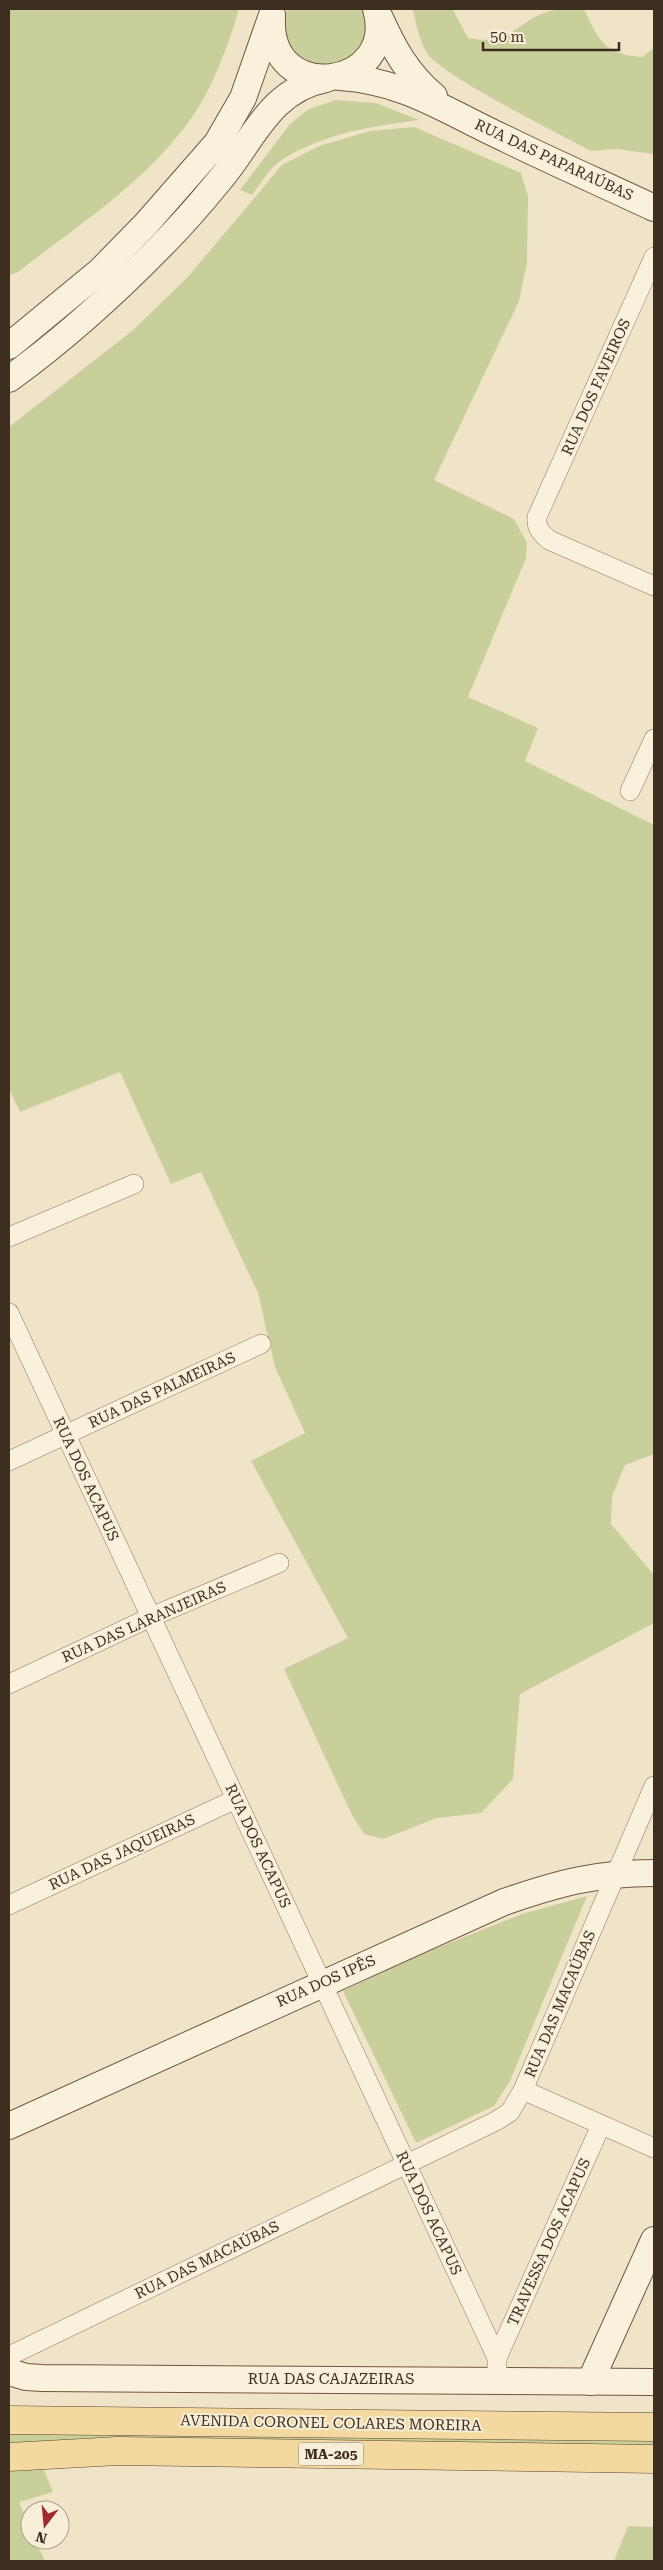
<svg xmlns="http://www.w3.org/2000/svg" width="663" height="2570" font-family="'Roboto Serif',serif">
	<rect width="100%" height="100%" fill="#f0e4c8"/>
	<g fill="#c9cf9b">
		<path d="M9,9H239C229,43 213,88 192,117C148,181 78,225 18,272L9,275Z"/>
		<path d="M287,9H362C374,35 355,67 325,67C295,66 278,35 287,9Z"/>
		<path d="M413,9L453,10L468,38C508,44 503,35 535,17C550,8 567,9 584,9C599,41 604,54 642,57L654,48V154L616,149L591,151C562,135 440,75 427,53C419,40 416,24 413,9Z"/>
		<path d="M336,100L376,103L419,120C373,126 321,134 282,160C270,167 260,185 252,195L240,190L290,124L309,109Z"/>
		<polygon points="414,127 521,173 528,196 527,262 519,301 434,480 514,519 527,543 526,558 468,697 538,728 525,761 654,825 654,1454 625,1465 612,1496 611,1524 654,1575 654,1623 520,1694 513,1779 481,1813 437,1818 383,1839 364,1834 352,1815 284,1669 348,1638 251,1461 305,1433 275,1367 258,1293 201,1172 171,1184 120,1072 20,1112 9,1089 9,427 132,331 187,278 282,165 319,146 370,131"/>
		<polygon points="587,1896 510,2081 494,2106 416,2143 343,1991 417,1956 522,1914"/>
		<polygon points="9,2431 654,2436 654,2448 9,2447"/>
		<polygon points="43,2468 53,2492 19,2502 30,2528 30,2540 35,2540 45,2561 9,2561 9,2470"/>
		<polygon points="628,2526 654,2527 654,2561 614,2561"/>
	</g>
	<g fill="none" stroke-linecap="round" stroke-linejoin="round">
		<defs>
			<g id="street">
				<path d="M654,257L537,517C536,528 541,533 549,540L654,586"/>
				<polyline points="630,791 654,739"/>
				<polyline points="9,1237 134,1184"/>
				<polyline points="9,1313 497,2358 497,2380"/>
				<polyline points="9,1461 261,1344"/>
				<polyline points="9,1684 151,1617 279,1563"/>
				<polyline points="9,1905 236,1799"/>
				<polyline points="523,2090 654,2148"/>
				<polyline points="9,2356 496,2121 510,2112 523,2090 654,1786"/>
				<polyline points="497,2358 601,2125"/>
			</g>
			<g id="secondary">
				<path d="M379,16C393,47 407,74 434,96"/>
				<path d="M272,17C267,108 399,89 376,9"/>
				<path d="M340,77C406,81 449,113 506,139C555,163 605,185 654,208"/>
				<polyline points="9,346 100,271 146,224 217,143 243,98 272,15"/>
				<path d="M9,379C63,340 114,294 161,246C181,226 201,203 219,181C253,141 269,90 326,79"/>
				<path d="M9,2126L504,1902C559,1883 596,1873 654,1873"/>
				<polyline points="9,2372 26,2377 42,2378 654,2382"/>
				<polyline points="590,2382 654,2240"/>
			</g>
			<g id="primary">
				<polyline points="9,2420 654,2427"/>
				<polyline points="9,2457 118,2451 654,2459"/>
			</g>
		</defs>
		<use href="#street" stroke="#8d765c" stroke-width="20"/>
		<use href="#secondary" stroke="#6f573f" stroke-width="28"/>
		<use href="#primary" stroke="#5b4430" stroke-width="29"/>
		<use href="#street" stroke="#faf1dc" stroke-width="19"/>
		<use href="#secondary" stroke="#faf1dc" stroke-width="26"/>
		<use href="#primary" stroke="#f3d9a0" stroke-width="28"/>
	</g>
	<g text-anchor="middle" stroke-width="4" stroke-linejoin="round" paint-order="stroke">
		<rect fill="#f7eed8" stroke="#756857" stroke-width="1" x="298.5" y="2442.5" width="65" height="23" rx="4"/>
		<g font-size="14" font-weight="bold" fill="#3d2e20">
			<text x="331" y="2459">MA-205</text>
		</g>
		<g font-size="15" fill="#3d2e20" stroke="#f7eed8">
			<text transform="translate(554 160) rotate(25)" y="5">RUA DAS PAPARAÚBAS</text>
			<text transform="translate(596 387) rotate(-66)" y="5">RUA DOS FAVEIROS</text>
			<text transform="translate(162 1390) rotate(-25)" y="5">RUA DAS PALMEIRAS</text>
			<text transform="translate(86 1479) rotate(65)" y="5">RUA DOS ACAPUS</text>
			<text transform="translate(144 1622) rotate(-24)" y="5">RUA DAS LARANJEIRAS</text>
			<text transform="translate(258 1846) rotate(65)" y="5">RUA DOS ACAPUS</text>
			<text transform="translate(122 1852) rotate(-25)" y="5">RUA DAS JAQUEIRAS</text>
			<text transform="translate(326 1981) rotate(-24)" y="5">RUA DOS IPÊS</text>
			<text transform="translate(560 2004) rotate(-67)" y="5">RUA DAS MACAÚBAS</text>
			<text transform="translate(429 2213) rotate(65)" y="5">RUA DOS ACAPUS</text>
			<text transform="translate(549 2242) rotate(-66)" y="5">TRAVESSA DOS ACAPUS</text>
			<text transform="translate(207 2260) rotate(-26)" y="5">RUA DAS MACAÚBAS</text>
			<text x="331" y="2384">RUA DAS CAJAZEIRAS</text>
			<text transform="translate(331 2423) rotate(1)" y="5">AVENIDA CORONEL COLARES MOREIRA</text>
		</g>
	</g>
	<rect width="663" height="2570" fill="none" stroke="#3d2e20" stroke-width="20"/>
	<g transform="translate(45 2525) rotate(196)"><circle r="24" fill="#f7eed8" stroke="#ada18e"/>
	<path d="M0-4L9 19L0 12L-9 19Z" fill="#9e2a2b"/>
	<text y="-8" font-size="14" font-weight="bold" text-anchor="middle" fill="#3d2e20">N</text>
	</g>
	<path d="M483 42v8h136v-8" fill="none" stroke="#3d2e20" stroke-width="2.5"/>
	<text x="490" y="42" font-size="15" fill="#3d2e20" stroke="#f7eed8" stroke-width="4" paint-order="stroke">50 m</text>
</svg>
